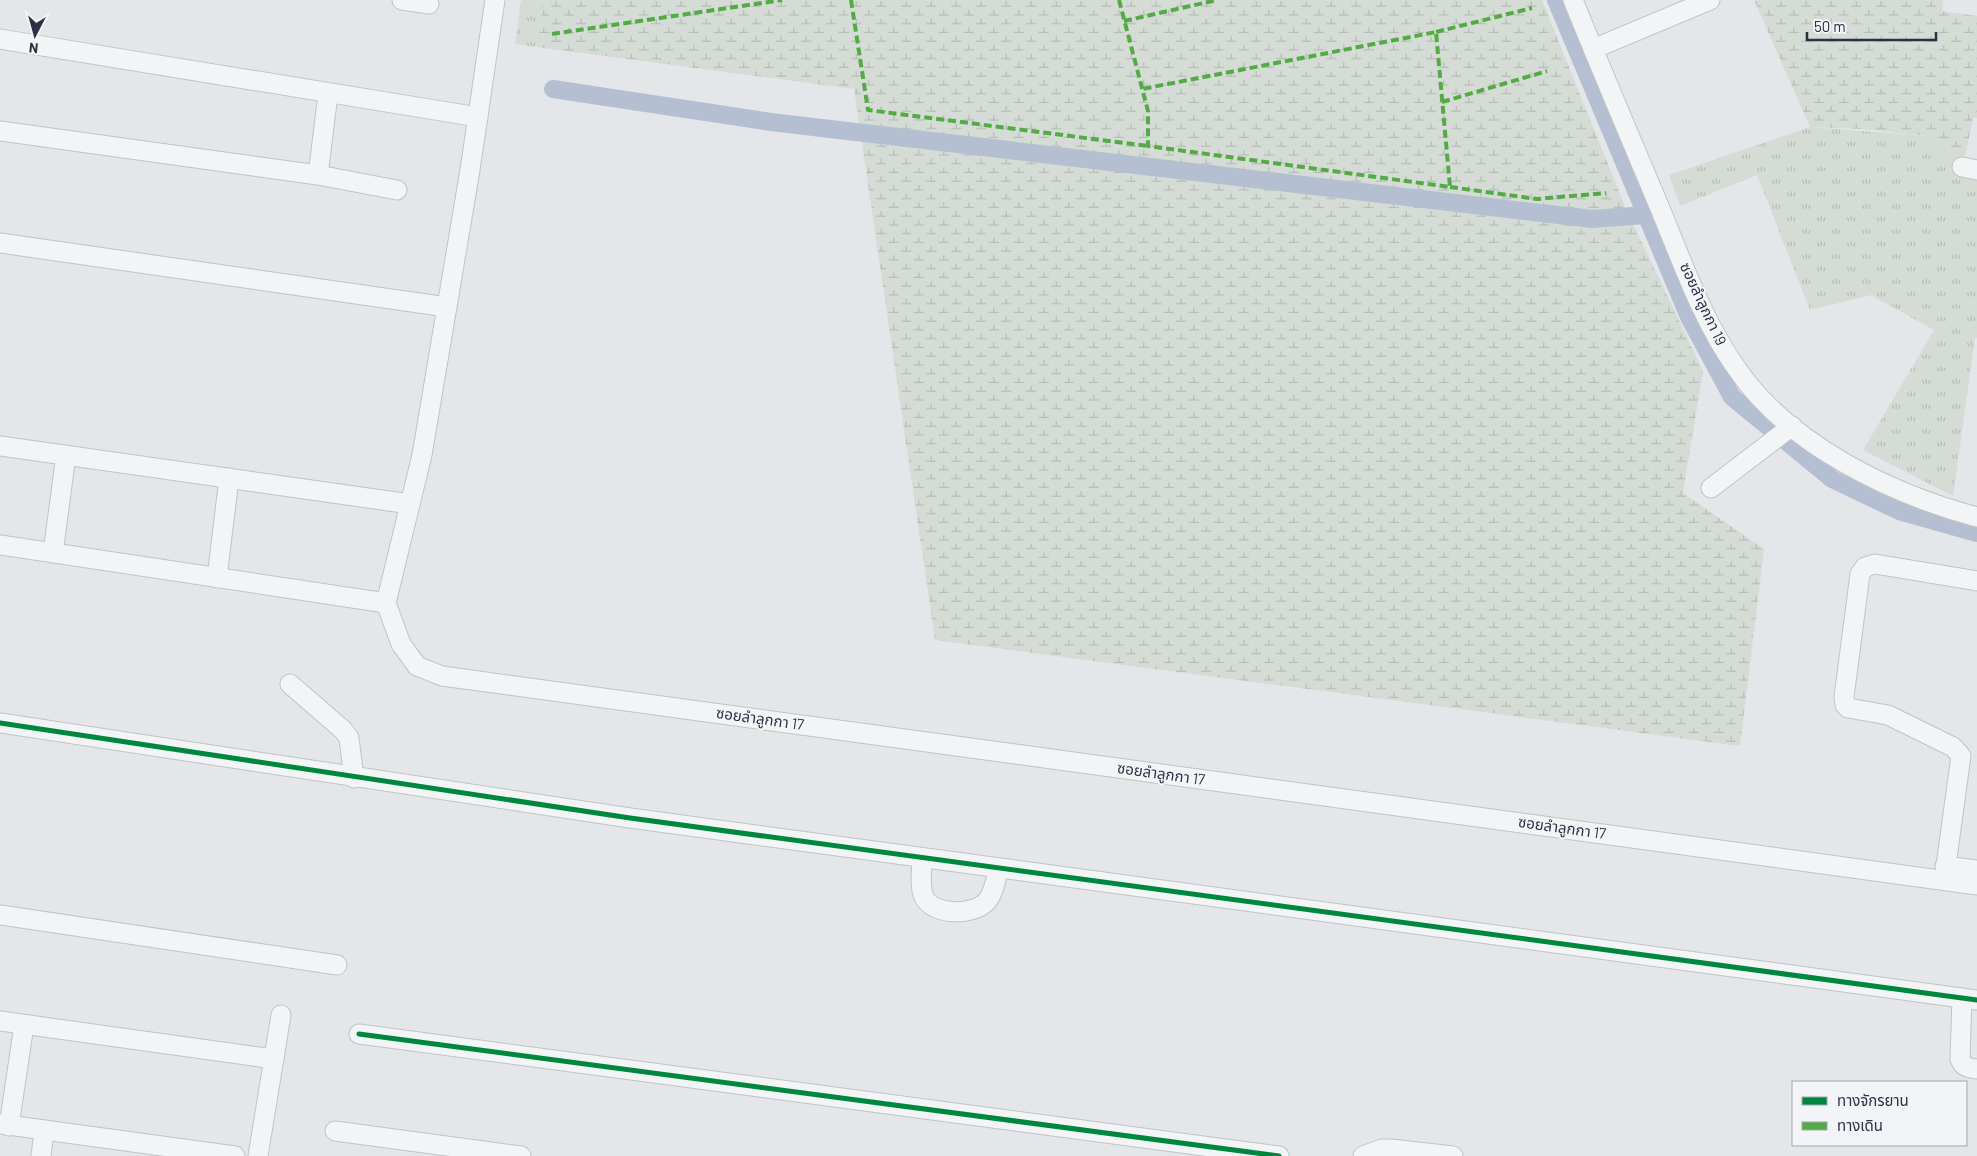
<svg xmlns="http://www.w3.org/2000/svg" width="1977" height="1156" font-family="Barlow,'Noto Sans Thai',sans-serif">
	<defs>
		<pattern id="grass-tufts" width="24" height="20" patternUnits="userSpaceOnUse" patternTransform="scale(1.25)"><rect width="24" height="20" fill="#d4dcd5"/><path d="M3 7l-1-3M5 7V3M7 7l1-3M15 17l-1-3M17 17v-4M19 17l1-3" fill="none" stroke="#b6bdb8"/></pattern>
		<pattern id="wetland-marsh" width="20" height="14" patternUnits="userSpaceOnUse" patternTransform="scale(1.25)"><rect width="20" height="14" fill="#d4dcd5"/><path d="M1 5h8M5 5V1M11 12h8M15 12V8" fill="none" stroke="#b6bdb8"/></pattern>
	</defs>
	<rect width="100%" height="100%" fill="#e4e6e9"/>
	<g fill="url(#grass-tufts)">
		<polygon points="521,0 544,0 536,47 515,44"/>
		<polygon points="1810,127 1927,136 1959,163 1977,172 1977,338 1975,338 1953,496 1863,450 1934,330 1871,295 1810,310 1757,175 1680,206 1669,175"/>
	</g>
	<g fill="url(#wetland-marsh)">
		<polygon points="544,0 1542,0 1626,209 1703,371 1683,493 1764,549 1740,746 935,640 854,89 536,47"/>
		<polygon points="1754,0 1943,0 1942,11 1977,16 1977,118 1973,118 1966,152 1959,163 1927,136 1863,129 1810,127"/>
	</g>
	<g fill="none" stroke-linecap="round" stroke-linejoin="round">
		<g stroke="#b4c0d2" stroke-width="18">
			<polyline points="1556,0 1689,317 1732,397 1832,479 1899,511 1977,533"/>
			<polyline points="553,89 771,122 1592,219 1646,215"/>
		</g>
		<defs>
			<g id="minor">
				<polyline points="402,0 429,4"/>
				<path d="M1573,0C1601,69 1630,137 1659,206C1682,261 1702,320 1737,369C1789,445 1891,494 1977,517"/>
				<polyline points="0,39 478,117"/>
				<polyline points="1593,49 1710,0"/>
				<polyline points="0,131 318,175 397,190"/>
				<polyline points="1962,167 1977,170"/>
				<polyline points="318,175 328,94"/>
				<polyline points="0,243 447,307"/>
				<polyline points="0,446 410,504"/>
				<polyline points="1711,488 1792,426"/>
				<polyline points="0,545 386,603"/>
				<polyline points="53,553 66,455"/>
				<polyline points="217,578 229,478"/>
				<polyline points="386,603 401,644 417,666 442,676 1977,885"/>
				<polyline points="386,603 422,455 470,170 495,0"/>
				<polyline points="290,684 343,730 349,738 354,778"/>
				<polyline points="0,723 630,818 1977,1000"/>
				<path d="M922,858C922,869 919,886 924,897C933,916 974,916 987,901C994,893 996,878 999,868"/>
				<polyline points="1945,866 1977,870"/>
				<polyline points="1944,880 1961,756 1953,747 1888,715 1848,708 1845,705 1844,697 1860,574 1865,567 1875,564 1977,581"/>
				<polyline points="0,915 337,965"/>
				<path d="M1962,998L1960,1059C1963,1067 1968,1068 1977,1069"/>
				<polyline points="0,1021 274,1059"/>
				<polyline points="359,1034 1279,1156"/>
				<polyline points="0,1124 235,1156"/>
				<polyline points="9,1126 24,1025"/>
				<polyline points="335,1131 521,1156"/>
				<polyline points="41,1156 44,1130"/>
				<polyline points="258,1156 281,1015"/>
				<polyline points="1363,1156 1382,1149 1391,1149 1453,1156"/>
			</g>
		</defs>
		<use href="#minor" stroke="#c1c3c5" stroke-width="21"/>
		<use href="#minor" stroke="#f3f4f5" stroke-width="19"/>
		<g stroke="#54ab46" stroke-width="4" stroke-dasharray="8 4" stroke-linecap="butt">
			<polyline points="851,0 868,110 1148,146"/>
			<polyline points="1119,0 1148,111 1148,146 1450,187 1436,32 1142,89"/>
			<polyline points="1124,21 1217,0"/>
			<polyline points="1436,32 1532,8"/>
			<polyline points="552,34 782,0"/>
			<polyline points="1442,102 1547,71"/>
			<polyline points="1450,187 1537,199 1606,193"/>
		</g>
		<defs>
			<g id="cycleway">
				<polyline points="0,723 630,818 1977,1000"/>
				<polyline points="359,1034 1279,1156"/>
			</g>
		</defs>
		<use href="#cycleway" stroke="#f2f4f7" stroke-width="8"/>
		<use href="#cycleway" stroke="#00873e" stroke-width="5"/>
	</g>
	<g text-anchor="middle" stroke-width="4.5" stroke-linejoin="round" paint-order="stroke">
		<g font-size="15" fill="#2b3141" stroke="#f2f4f7">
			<text transform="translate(1703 304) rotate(65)" y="5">ซอยลำลูกกา 19</text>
			<text transform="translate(760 719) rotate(8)" y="5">ซอยลำลูกกา 17</text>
			<text transform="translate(1161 774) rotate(8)" y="5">ซอยลำลูกกา 17</text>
			<text transform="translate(1562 828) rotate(8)" y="5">ซอยลำลูกกา 17</text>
		</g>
	</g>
	<rect x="1792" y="1081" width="175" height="65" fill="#f2f4f7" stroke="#a2a6ae"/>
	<rect x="1802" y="1097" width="25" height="8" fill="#00873e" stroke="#a2a6ae"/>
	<text x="1837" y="1106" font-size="15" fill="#2b3141">ทางจักรยาน</text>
	<rect x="1802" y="1122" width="25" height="8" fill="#54ab46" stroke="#a2a6ae"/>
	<text x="1837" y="1131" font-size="15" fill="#2b3141">ทางเดิน</text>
	<g transform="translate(35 35) rotate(186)" stroke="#f2f4f7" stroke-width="4" paint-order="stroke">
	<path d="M0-4L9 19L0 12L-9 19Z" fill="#2b3141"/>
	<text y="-8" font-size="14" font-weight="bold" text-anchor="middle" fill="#2b3141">N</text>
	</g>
	<path d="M1807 32v8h129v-8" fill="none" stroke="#2b3141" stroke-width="2.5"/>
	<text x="1814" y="32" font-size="15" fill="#2b3141" stroke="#f2f4f7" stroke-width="4" paint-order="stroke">50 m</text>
</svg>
